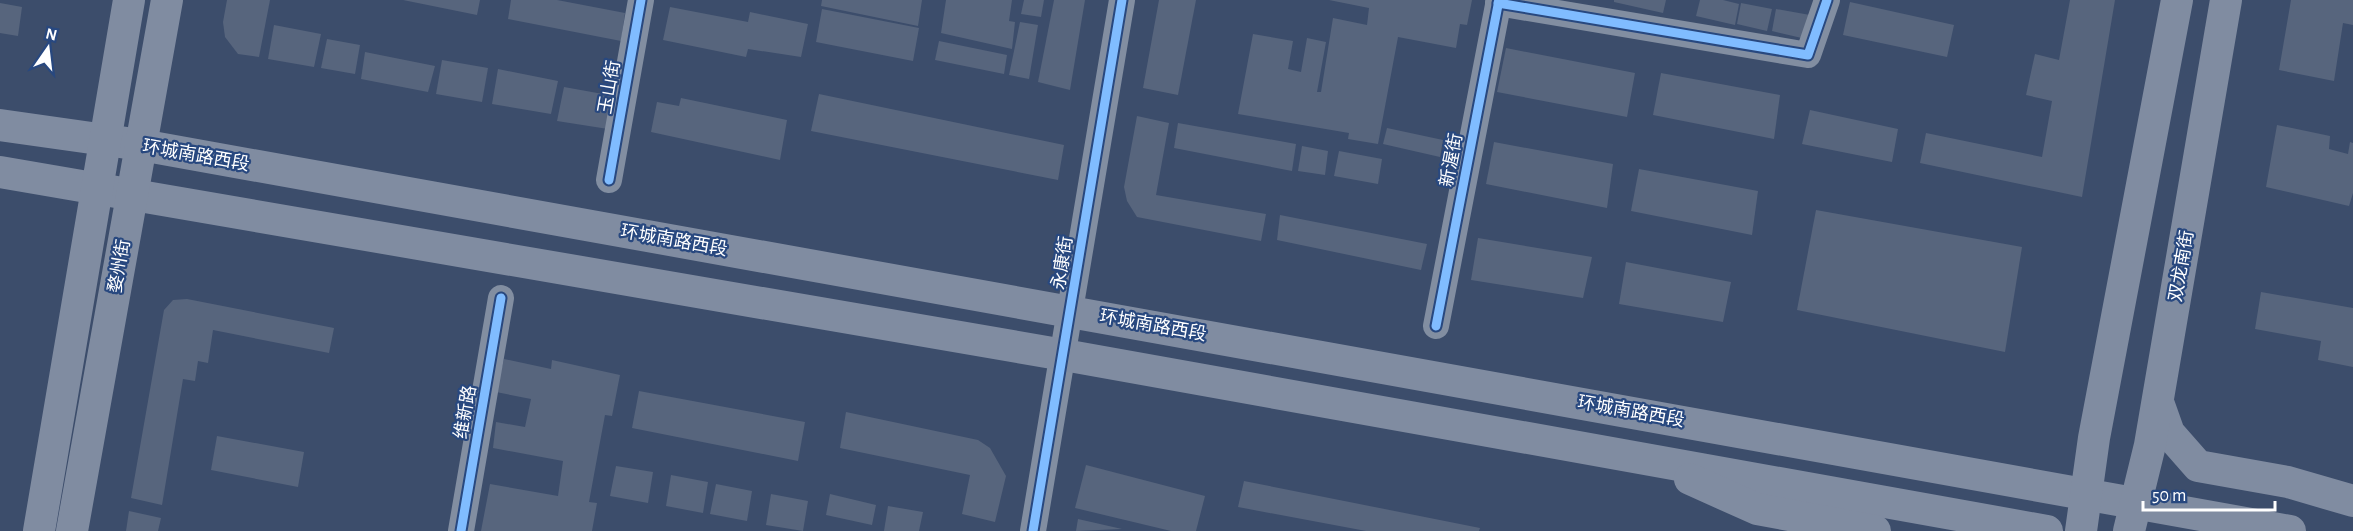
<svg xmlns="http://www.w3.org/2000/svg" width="2353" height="531" font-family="'Alegreya Sans','Noto Sans SC',sans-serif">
	<rect width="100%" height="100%" fill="#3c4d6b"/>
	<g fill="#57657d">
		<polygon points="227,0 270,0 259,57 238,54 225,37 223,22"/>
		<polygon points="403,0 480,0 477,15"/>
		<polygon points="511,0 557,0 625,13 621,41 508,19"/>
		<polygon points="822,0 922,0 918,26 821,6"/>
		<polygon points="946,0 1012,0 1009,21 1015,22 1012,49 941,33"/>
		<polygon points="1024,0 1044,0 1041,17 1021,14"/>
		<polygon points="1054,0 1085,0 1070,90 1038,82"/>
		<polygon points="1159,0 1196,0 1178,95 1143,88"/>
		<polygon points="1329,0 1472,0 1467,25 1460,24 1456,48 1398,37 1378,144 1348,139 1349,133 1238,114 1253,34 1293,41 1288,69 1301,72 1307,38 1326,42 1317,92 1321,92 1333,18 1367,25 1369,8"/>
		<polygon points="1614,0 1666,0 1663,13 1614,2"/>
		<polygon points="1700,0 1723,0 1739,4 1735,25 1696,16"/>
		<polygon points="2070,0 2115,0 2082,197 1920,163 1926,133 2042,157 2052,101 2026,95 2035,54 2059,60"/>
		<polygon points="2291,0 2353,0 2353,25 2343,23 2334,81 2279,70"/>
		<polygon points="1850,2 1954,25 1947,57 1843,35"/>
		<polygon points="0,3 22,7 18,36 0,33"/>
		<polygon points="1741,3 1772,9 1767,31 1737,24"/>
		<polygon points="670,7 748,22 750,12 808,24 801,57 748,49 746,57 663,40"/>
		<polygon points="822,9 919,28 913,61 816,42"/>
		<polygon points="1776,9 1810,15 1806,39 1772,31"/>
		<polygon points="1020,22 1038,25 1029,79 1009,75"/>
		<polygon points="274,25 321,34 314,67 268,59"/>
		<polygon points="327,39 360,45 355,74 321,68"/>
		<polygon points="939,41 1007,55 1004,74 935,60"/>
		<polygon points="1506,48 1635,73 1627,117 1497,92"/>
		<polygon points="365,52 435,66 428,92 361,79"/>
		<polygon points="442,60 488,68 482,102 436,94"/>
		<polygon points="498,69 558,81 551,114 492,104"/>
		<polygon points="1661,73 1780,95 1774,139 1653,115"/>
		<polygon points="564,87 614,96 608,129 557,121"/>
		<polygon points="819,94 1064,145 1058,180 811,131"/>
		<polygon points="681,98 787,120 780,160 651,132 657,102 679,106"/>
		<polygon points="1810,110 1898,129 1892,162 1802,144"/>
		<polygon points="1137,116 1169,123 1156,195 1266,214 1261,241 1137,217 1127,201 1124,187"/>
		<polygon points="1178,123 1296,144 1292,171 1174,148"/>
		<polygon points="2277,125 2330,136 2329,149 2348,154 2350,142 2353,143 2353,193 2349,206 2266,187"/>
		<polygon points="1387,128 1443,140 1440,157 1383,144"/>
		<polygon points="1494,142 1613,164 1607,208 1486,184"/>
		<polygon points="1302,146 1328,151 1325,175 1298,171"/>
		<polygon points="1339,151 1382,159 1378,184 1334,176"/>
		<polygon points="1639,169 1758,191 1752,235 1631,211"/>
		<polygon points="1816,210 2022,247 2005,352 1797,310"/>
		<polygon points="1280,215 1427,244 1421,270 1277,240"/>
		<polygon points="1478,238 1592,257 1583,298 1471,280"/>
		<polygon points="1626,262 1731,282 1723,322 1619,304"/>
		<polygon points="2261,292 2353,308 2353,367 2318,360 2321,341 2255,329"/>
		<polygon points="187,299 334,328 329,353 213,330 208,363 198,361 195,381 183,379 162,505 131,498 164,310 173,300"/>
		<polygon points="504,359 551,369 552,360 620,375 612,416 605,415 600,442 589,502 597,503 592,531 481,531 490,484 558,496 563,461 493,448 496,422 525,427 531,399 496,392"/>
		<polygon points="639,391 805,422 798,461 632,428"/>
		<polygon points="846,412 978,440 990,448 1006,476 995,522 962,514 970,475 840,448"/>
		<polygon points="217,436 304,452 298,487 211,470"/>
		<polygon points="1086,465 1205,496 1196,531 1171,531 1075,508"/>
		<polygon points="616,466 653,472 648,503 610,496"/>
		<polygon points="671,475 708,482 703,513 666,506"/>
		<polygon points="1244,481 1480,528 1479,531 1366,531 1238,507"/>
		<polygon points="716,484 752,491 747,521 710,514"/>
		<polygon points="771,494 808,501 803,531 766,525"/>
		<polygon points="830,494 876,505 872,525 826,515"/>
		<polygon points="888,506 923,512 919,531 884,531"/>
		<polygon points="129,511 161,518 158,531 126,531"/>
		<polygon points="1078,519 1122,529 1076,531"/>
	</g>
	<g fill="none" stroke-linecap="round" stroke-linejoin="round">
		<g stroke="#828ea1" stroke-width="26">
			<polyline points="1498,3 1808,55 1827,0"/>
			<polyline points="609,180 641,0"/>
			<polyline points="1436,326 1499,0"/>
			<polyline points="461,531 501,298"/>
			<polyline points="1033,531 1122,0"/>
		</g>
		<g stroke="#808ca1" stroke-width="32">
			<polyline points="0,125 141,145 2290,531"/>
			<polyline points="0,172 1064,355 2047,531"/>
			<polyline points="2158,402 2169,433 2198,466 2288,482 2353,501"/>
			<polyline points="1690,479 1757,509 1875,531"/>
			<polyline points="39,531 129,0"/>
			<polyline points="72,531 167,0"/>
			<polyline points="2081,531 2094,438 2177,0"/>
			<polyline points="2129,531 2150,445 2226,0"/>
		</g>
		<defs>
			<g id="cycleway">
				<polyline points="1498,3 1808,55 1827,0"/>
				<polyline points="609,180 641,0"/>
				<polyline points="1436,326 1499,0"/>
				<polyline points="461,531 501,298"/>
				<polyline points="1033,531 1122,0"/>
			</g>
		</defs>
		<use href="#cycleway" stroke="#28487f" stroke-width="13"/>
		<use href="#cycleway" stroke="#80bcff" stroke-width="9"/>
	</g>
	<g text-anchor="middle" stroke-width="4.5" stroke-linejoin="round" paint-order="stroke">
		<g font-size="18" fill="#fff" stroke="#28487f">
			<text transform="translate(609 87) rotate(-80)" y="6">玉山街</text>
			<text transform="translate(196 155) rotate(10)" y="6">环城南路西段</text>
			<text transform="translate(1451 160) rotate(-79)" y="6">新渥街</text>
			<text transform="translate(674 240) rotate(10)" y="6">环城南路西段</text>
			<text transform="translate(1062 263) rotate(-81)" y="6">永康街</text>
			<text transform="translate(119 266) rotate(-80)" y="6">婺州街</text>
			<text transform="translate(2181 266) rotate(-80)" y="6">双龙南街</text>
			<text transform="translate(1153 325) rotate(10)" y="6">环城南路西段</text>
			<text transform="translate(1631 411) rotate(10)" y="6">环城南路西段</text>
			<text transform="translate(465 412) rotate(-80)" y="6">维新路</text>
		</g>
	</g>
	<g transform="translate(48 48) rotate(14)" stroke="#28487f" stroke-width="4.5" paint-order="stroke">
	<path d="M0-4.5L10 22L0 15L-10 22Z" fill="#ffffff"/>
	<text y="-9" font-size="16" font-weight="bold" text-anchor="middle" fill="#ffffff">N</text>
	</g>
	<path d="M2143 501v9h132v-9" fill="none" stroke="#ffffff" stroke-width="3"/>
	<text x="2152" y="501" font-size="18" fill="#ffffff" stroke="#28487f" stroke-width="4.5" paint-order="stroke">50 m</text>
</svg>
